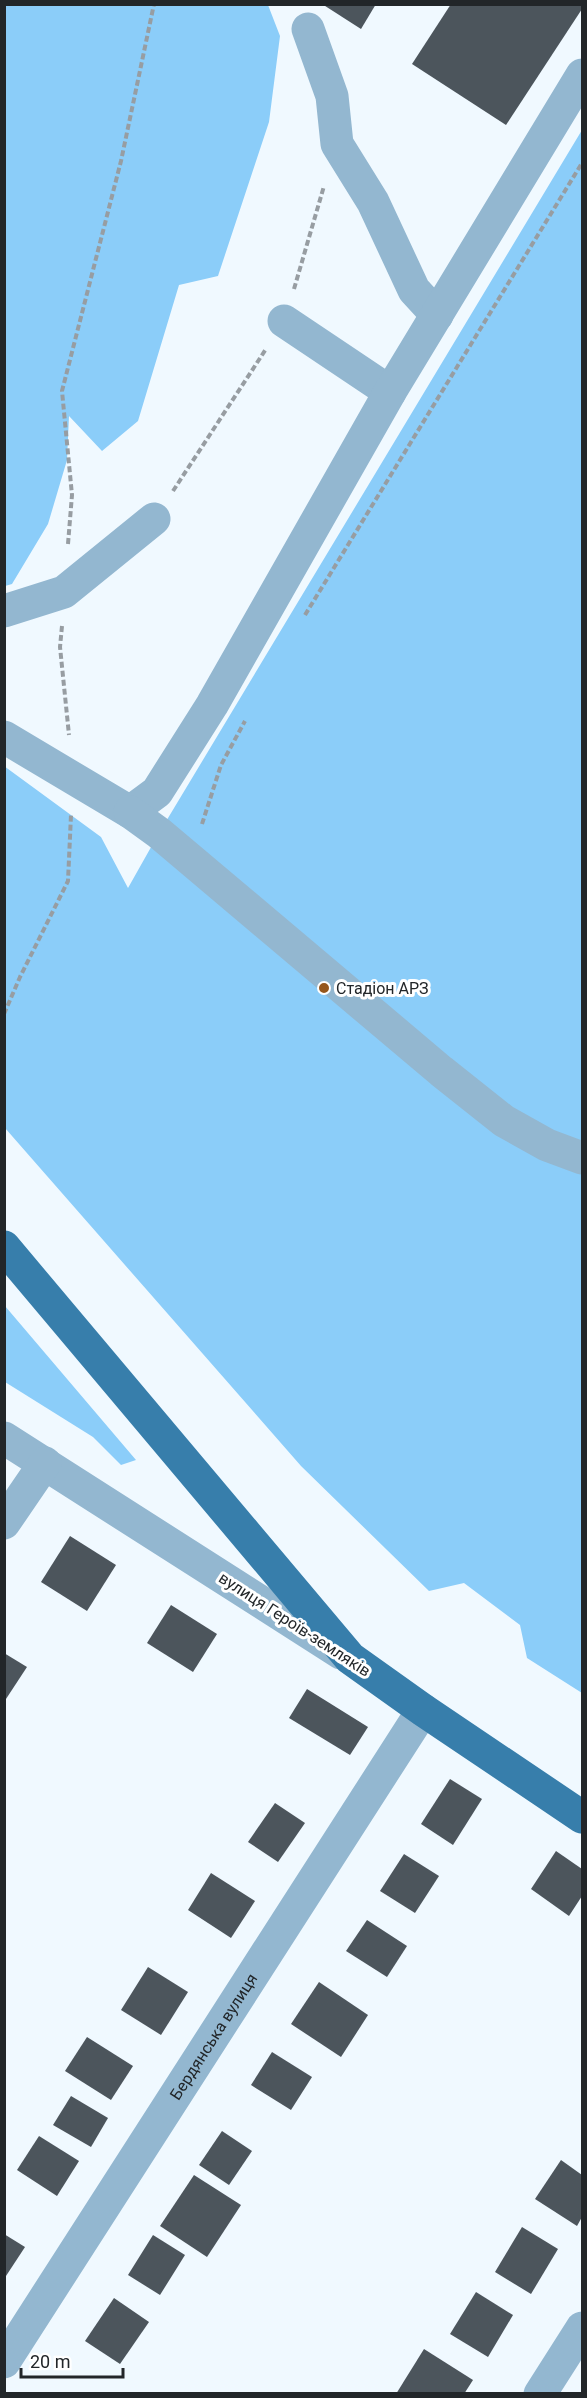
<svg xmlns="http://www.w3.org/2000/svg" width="587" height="2398" font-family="Roboto,sans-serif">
	<rect width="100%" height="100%" fill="#f0f9ff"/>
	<g fill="#8bcdf9">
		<polygon points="5,4 268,5 280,36 269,122 218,276 179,285 138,421 102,451 69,416 67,460 48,524 12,584 5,586"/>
		<polygon points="582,130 582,1693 527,1658 520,1625 464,1583 429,1591 301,1466 5,1128 4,766 101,837 128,888 159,833"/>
		<polygon points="5,1306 136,1460 121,1465 93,1437 5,1382"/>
	</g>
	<g fill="#4c555c">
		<polygon points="322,4 376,4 361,29"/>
		<polygon points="451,4 582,4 582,9 506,125 412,64"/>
		<polygon points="70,1536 116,1565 87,1611 41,1582"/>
		<polygon points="171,1605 217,1634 193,1672 147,1643"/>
		<polygon points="4,1653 27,1667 4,1702"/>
		<polygon points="307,1689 368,1727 350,1755 289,1718"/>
		<polygon points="450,1779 482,1799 453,1845 421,1824"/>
		<polygon points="275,1803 305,1823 278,1862 248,1842"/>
		<polygon points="556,1851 582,1869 582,1896 569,1916 531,1889"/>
		<polygon points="404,1854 439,1876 415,1913 380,1891"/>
		<polygon points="211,1873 255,1901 231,1938 188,1910"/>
		<polygon points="367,1920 407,1946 387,1977 346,1951"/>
		<polygon points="148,1967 188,1992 161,2035 121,2010"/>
		<polygon points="319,1982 368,2015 341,2057 291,2024"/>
		<polygon points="87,2037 133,2066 111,2100 65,2071"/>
		<polygon points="272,2052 312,2077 291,2110 251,2085"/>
		<polygon points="71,2096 108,2118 91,2147 53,2125"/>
		<polygon points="222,2131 252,2151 229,2185 199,2165"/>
		<polygon points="39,2136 79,2161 57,2196 17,2170"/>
		<polygon points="561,2160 582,2175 582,2217 577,2226 535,2199"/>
		<polygon points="194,2175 241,2205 207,2257 160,2226"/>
		<polygon points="522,2227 558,2249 531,2294 495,2272"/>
		<polygon points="4,2234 25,2247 4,2279"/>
		<polygon points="153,2235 185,2255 160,2295 128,2275"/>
		<polygon points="476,2292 513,2315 488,2357 450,2334"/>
		<polygon points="114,2298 149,2322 120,2364 85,2341"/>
		<polygon points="424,2349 473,2380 464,2394 396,2394"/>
	</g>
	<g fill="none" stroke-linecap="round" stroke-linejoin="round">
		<g stroke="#979da2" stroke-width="4" stroke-dasharray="6 3" stroke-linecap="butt">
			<polyline points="294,289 324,186"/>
			<polyline points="173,491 266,349"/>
			<polyline points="68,544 72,495 62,391 121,161 154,4"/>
			<polyline points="305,615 582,163"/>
			<polyline points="62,626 60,647 69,735"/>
			<polyline points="202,824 221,765 245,721"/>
			<polyline points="4,1014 20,977 68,881 71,815"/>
		</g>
		<g stroke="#93b7d0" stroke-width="33">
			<polyline points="308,29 332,96 337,144 373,202 414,290 437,315"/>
			<polyline points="284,321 390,392"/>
			<polyline points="4,611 64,592 154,519"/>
			<polyline points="4,737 130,812 157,792 212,705 390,392 582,75"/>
			<polyline points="130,812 159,833 441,1071 504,1121 547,1145 582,1158"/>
			<polyline points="4,1438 341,1653"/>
			<polyline points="4,1523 45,1463"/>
			<path id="s1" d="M4,2362L423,1710"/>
			<polyline points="540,2394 582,2328"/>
		</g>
		<polyline stroke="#377eab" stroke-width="33" points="4,1247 350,1658 423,1710 582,1817"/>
	</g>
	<circle fill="#95561c" stroke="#fff" stroke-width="2" cx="324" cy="988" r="6"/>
	<g text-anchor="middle" stroke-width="6" stroke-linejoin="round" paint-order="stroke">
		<g font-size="16" fill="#222629" stroke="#fff" text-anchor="start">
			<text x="336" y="994">Стадіон АРЗ</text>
		</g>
		<g font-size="16" fill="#222629" stroke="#fff">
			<text transform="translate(295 1624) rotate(33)" y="6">вулиця Героїв-земляків</text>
			<text dy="6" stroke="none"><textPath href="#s1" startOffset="387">Бердянська вулиця</textPath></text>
		</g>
	</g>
	<rect width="587" height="2398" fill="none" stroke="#222629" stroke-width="12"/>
	<path d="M21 2368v9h102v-9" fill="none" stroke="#222629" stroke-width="3"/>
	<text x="30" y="2368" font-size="18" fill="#222629" stroke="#ffffff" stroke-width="4.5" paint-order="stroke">20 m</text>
</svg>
